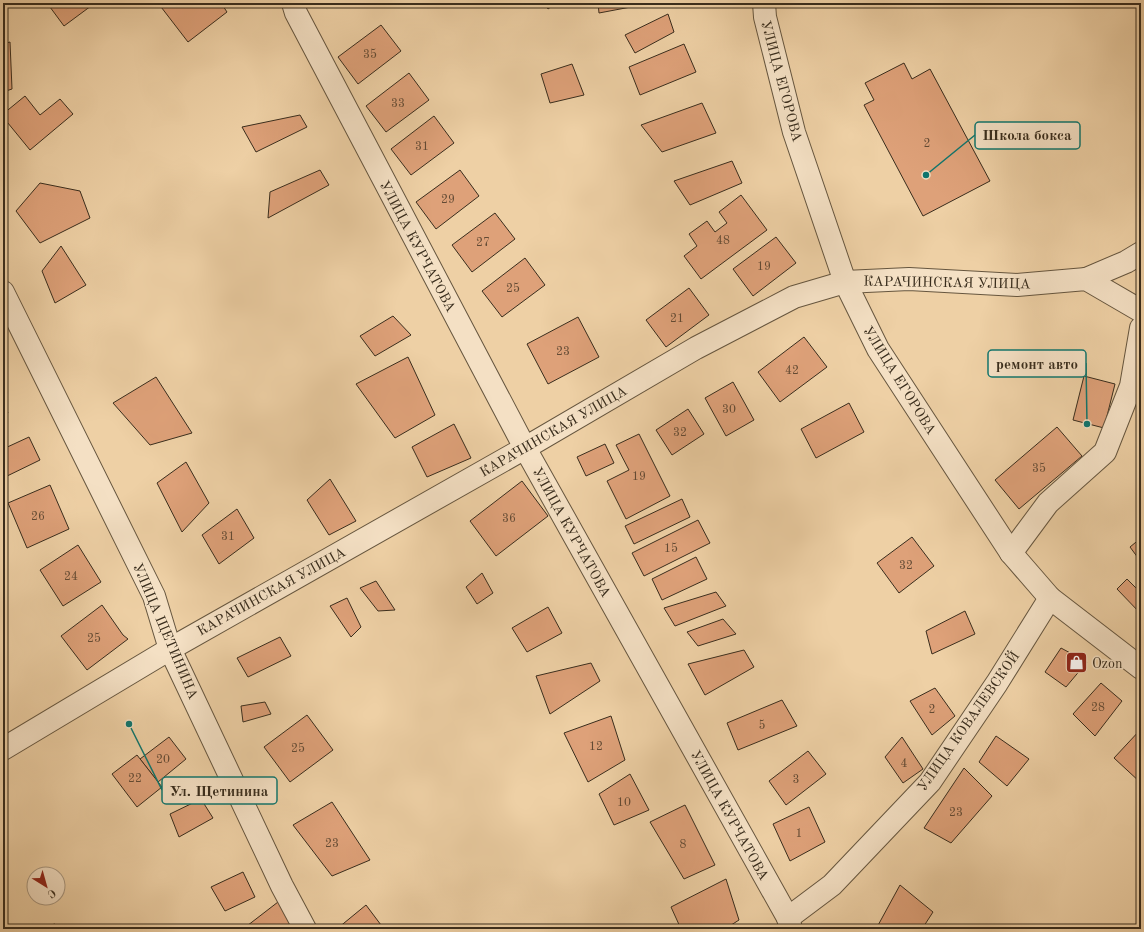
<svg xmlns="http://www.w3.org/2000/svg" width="1144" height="932" font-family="'Old Standard TT',serif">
	<rect width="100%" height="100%" fill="#eed0a5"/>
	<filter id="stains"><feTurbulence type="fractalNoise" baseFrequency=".005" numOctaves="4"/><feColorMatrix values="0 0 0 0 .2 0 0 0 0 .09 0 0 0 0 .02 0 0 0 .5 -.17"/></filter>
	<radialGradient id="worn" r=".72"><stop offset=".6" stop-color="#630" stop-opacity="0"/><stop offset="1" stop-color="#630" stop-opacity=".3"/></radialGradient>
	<g fill="#dea179" stroke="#392d1d">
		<polygon points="47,3 95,3 64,26"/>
		<polygon points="158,3 221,3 227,12 188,42"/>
		<polygon points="544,3 556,3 548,9"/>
		<polygon points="598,3 636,3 636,6 599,13"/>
		<polygon points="668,14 674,32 635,53 625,35"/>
		<polygon points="381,25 401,51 358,84 338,57"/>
		<polygon points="10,42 12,89 3,92 3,44"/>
		<polygon points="684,44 696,72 640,95 629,67"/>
		<polygon points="904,63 912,79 930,69 990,181 923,216 864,105 874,100 865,83"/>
		<polygon points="572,64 584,95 550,103 541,74"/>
		<polygon points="409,73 429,100 386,132 366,106"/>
		<polygon points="25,96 40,115 60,99 73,114 30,150 3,117 3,114"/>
		<polygon points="702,103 716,133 662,152 641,125"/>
		<polygon points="300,115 307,127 256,152 242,127"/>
		<polygon points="434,116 454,143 411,175 391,149"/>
		<polygon points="732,161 742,183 690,205 674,181"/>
		<polygon points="320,170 329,185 268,218 270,192"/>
		<polygon points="460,170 479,196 436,229 416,202"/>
		<polygon points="40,183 80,191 90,218 40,243 16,211"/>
		<polygon points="741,195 767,230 701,279 684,256 697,246 689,234 707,221 715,232 727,223 719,212"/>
		<polygon points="495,213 515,239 472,272 452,245"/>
		<polygon points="776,237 796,263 753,296 733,269"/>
		<polygon points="61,246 86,285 55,303 42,271"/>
		<polygon points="525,258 545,285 502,317 482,291"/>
		<polygon points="689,288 709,315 666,347 646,320"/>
		<polygon points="393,316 411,335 375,356 360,336"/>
		<polygon points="578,317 599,357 548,384 527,344"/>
		<polygon points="804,337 827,367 780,402 758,372"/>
		<polygon points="408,357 435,415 395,438 356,384"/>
		<polygon points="1084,376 1115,384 1104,428 1073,420"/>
		<polygon points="156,377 192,433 150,445 113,403"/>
		<polygon points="733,382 754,420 726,436 705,398"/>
		<polygon points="3,403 8,413 3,416"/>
		<polygon points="849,403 864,432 816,458 801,429"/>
		<polygon points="688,409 704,434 672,455 656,430"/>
		<polygon points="454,424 471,458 427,477 412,447"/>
		<polygon points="1057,427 1082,456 1019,509 995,480"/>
		<polygon points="639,434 670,496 626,519 607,481 629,470 616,445"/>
		<polygon points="29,437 40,460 3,478 3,449"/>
		<polygon points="605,444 614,463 586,476 577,457"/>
		<polygon points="186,462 209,503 182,532 157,483"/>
		<polygon points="330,479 356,521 329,535 307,500"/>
		<polygon points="522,481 548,516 496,556 470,521"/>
		<polygon points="50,485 69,529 27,548 8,503"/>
		<polygon points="682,499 690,517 634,544 625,526"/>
		<polygon points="237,509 254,538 219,564 202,535"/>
		<polygon points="698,520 710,543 644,576 632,553"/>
		<polygon points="912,537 934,566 899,593 877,563"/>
		<polygon points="1141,538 1141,562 1130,547"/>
		<polygon points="78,545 101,582 63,606 40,570"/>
		<polygon points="696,557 707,579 662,600 652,579"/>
		<polygon points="482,573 493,593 477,604 466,587"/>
		<polygon points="1127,579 1141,593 1141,614 1117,589"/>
		<polygon points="376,581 395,610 378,611 360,588"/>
		<polygon points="716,592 726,606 675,626 664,608"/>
		<polygon points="347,598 361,627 351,637 330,606"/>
		<polygon points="102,605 123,635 128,639 87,670 61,636"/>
		<polygon points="548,607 562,633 527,652 512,628"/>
		<polygon points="965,611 975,634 932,654 926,631"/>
		<polygon points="723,619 736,634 698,646 687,632"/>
		<polygon points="280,637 291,656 248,677 237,658"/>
		<polygon points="1061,648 1087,662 1066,687 1045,672"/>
		<polygon points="744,650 754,667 705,695 688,664"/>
		<polygon points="591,663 600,681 550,714 536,676"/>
		<polygon points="1101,683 1122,701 1095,736 1073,714"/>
		<polygon points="935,688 955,716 932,735 910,701"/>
		<polygon points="782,700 797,726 738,750 727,723"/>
		<polygon points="265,702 271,714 243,722 241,706"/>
		<polygon points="307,715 333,750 290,782 264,747"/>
		<polygon points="611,716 625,760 588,782 564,733"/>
		<polygon points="1141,729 1141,783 1114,758"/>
		<polygon points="996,736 1029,759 1007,786 979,762"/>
		<polygon points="169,737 186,759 158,782 140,759"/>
		<polygon points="902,737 923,769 903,783 885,757"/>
		<polygon points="808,751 826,774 786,805 769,781"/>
		<polygon points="137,755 162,787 137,807 112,774"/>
		<polygon points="964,768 992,796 951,843 924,828"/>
		<polygon points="630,774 649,810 614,825 599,794"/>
		<polygon points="201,799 213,818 179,837 170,814"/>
		<polygon points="332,802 370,860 332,876 293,825"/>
		<polygon points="685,805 715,865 684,879 650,822"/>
		<polygon points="809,807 825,842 790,861 773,824"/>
		<polygon points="243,872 255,897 225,911 211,887"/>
		<polygon points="726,879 739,920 725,929 681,929 671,907"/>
		<polygon points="900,885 933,912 922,929 876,929"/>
		<polygon points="278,902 299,929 243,929"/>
		<polygon points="366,905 384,929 339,929 338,928"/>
		<polygon points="55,924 56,929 33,929"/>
	</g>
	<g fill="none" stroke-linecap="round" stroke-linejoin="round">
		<defs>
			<g id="minor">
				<polyline points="293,3 296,13 525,448 788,918 791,929"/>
				<polyline points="764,3 765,17 794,132 845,282 878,349 1011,553 1050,598 1141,668"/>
				<polyline points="1086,279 1126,262 1141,253"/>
				<polyline points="3,292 154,596 170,649 282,886 305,929"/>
				<polyline points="1011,553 1048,503 1105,452 1131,386 1141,328"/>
				<polyline points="3,749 170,649 525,448 696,348 794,297 845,282 909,279 1017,285 1086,279 1141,311"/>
				<polyline points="788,918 832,885 930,782 997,683 1050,598"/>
			</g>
		</defs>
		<use href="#minor" stroke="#66563f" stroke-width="24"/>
		<use href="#minor" stroke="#f4e0c4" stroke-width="22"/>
	</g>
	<defs>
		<symbol id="shop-square" viewBox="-11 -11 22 22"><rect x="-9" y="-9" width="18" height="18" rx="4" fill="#8f2418" stroke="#f4e0c4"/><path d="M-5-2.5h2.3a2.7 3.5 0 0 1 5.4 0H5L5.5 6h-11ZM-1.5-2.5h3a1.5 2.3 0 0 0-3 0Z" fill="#fff"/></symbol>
	</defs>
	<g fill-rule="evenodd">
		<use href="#shop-square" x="1064" y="650" width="25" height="25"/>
	</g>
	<g text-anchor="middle" stroke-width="3" stroke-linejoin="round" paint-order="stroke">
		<g font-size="12" fill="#624a34">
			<text x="370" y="58">35</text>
			<text x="398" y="107">33</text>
			<text x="927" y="147">2</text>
			<text x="422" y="150">31</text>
			<text x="448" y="203">29</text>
			<text x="723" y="244">48</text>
			<text x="483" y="246">27</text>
			<text x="764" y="270">19</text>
			<text x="513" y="292">25</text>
			<text x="677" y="322">21</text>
			<text x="563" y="355">23</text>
			<text x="792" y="374">42</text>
			<text x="729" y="413">30</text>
			<text x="680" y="436">32</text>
			<text x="1039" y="472">35</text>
			<text x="639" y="480">19</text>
			<text x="38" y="520">26</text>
			<text x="509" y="522">36</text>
			<text x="228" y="540">31</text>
			<text x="671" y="552">15</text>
			<text x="906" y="569">32</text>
			<text x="71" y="580">24</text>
			<text x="94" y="642">25</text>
			<text x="1098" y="711">28</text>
			<text x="932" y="713">2</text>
			<text x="762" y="729">5</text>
			<text x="596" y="750">12</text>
			<text x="298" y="752">25</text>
			<text x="163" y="763">20</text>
			<text x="904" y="767">4</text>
			<text x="135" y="782">22</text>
			<text x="796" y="783">3</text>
			<text x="624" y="806">10</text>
			<text x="956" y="816">23</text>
			<text x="799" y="837">1</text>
			<text x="332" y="847">23</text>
			<text x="683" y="848">8</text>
		</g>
		<g font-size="14" fill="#392d1d" stroke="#f4e0c4">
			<text transform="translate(782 81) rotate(75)" y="5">УЛИЦА ЕГОРОВА</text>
			<text transform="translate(418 246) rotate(62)" y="5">УЛИЦА КУРЧАТОВА</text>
			<text transform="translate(947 282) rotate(1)" y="5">КАРАЧИНСКАЯ УЛИЦА</text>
			<text transform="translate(900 380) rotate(58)" y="5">УЛИЦА ЕГОРОВА</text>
			<text transform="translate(553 431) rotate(-30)" y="5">КАРАЧИНСКАЯ УЛИЦА</text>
			<text transform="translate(572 532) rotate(61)" y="5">УЛИЦА КУРЧАТОВА</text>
			<text transform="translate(271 591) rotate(-29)" y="5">КАРАЧИНСКАЯ УЛИЦА</text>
			<text transform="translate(166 631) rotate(67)" y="5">УЛИЦА ЩЕТИНИНА</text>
			<text transform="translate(968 721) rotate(-55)" y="5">УЛИЦА КОВАЛЕВСКОЙ</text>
			<text transform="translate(730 815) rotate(61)" y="5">УЛИЦА КУРЧАТОВА</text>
		</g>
		<g font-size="14" fill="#392d1d" stroke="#f4e0c4" text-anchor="start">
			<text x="1092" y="668">Ozon</text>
		</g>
	</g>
	<path fill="none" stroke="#0f766e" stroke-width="1.5" d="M926 175L975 135M1087 424L1086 363M129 724L162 790"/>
	<g fill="#0f766e" stroke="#f4e0c4" stroke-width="1.5">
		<circle cx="926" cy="175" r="4"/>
		<circle cx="1087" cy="424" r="4"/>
		<circle cx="129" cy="724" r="4"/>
	</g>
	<g fill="#f4e0c4" stroke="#0f766e" stroke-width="1.5">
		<rect x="975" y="122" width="105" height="27" rx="4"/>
		<rect x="988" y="350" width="98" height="27" rx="4"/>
		<rect x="162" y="777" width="115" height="27" rx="4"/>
	</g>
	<g font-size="15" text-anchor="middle" font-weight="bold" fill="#392d1d">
		<text x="1027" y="140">Школа бокса</text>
		<text x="1037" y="369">ремонт авто</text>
		<text x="219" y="796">Ул. Щетинина</text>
	</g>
	<rect width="1144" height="932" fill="none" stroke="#eed0a5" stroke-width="16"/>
	<rect x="4" y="4" width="1136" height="924" fill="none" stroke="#392d1d" stroke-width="2"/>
	<rect x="8" y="8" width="1128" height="916" fill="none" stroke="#392d1d"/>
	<g transform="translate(46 886) rotate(143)"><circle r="19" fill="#f4e0c4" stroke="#a99881"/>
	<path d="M0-3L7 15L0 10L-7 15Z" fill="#8f2418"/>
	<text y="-6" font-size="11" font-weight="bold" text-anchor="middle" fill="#392d1d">С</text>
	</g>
	<rect width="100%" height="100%" filter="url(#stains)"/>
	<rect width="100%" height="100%" fill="url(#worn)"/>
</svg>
